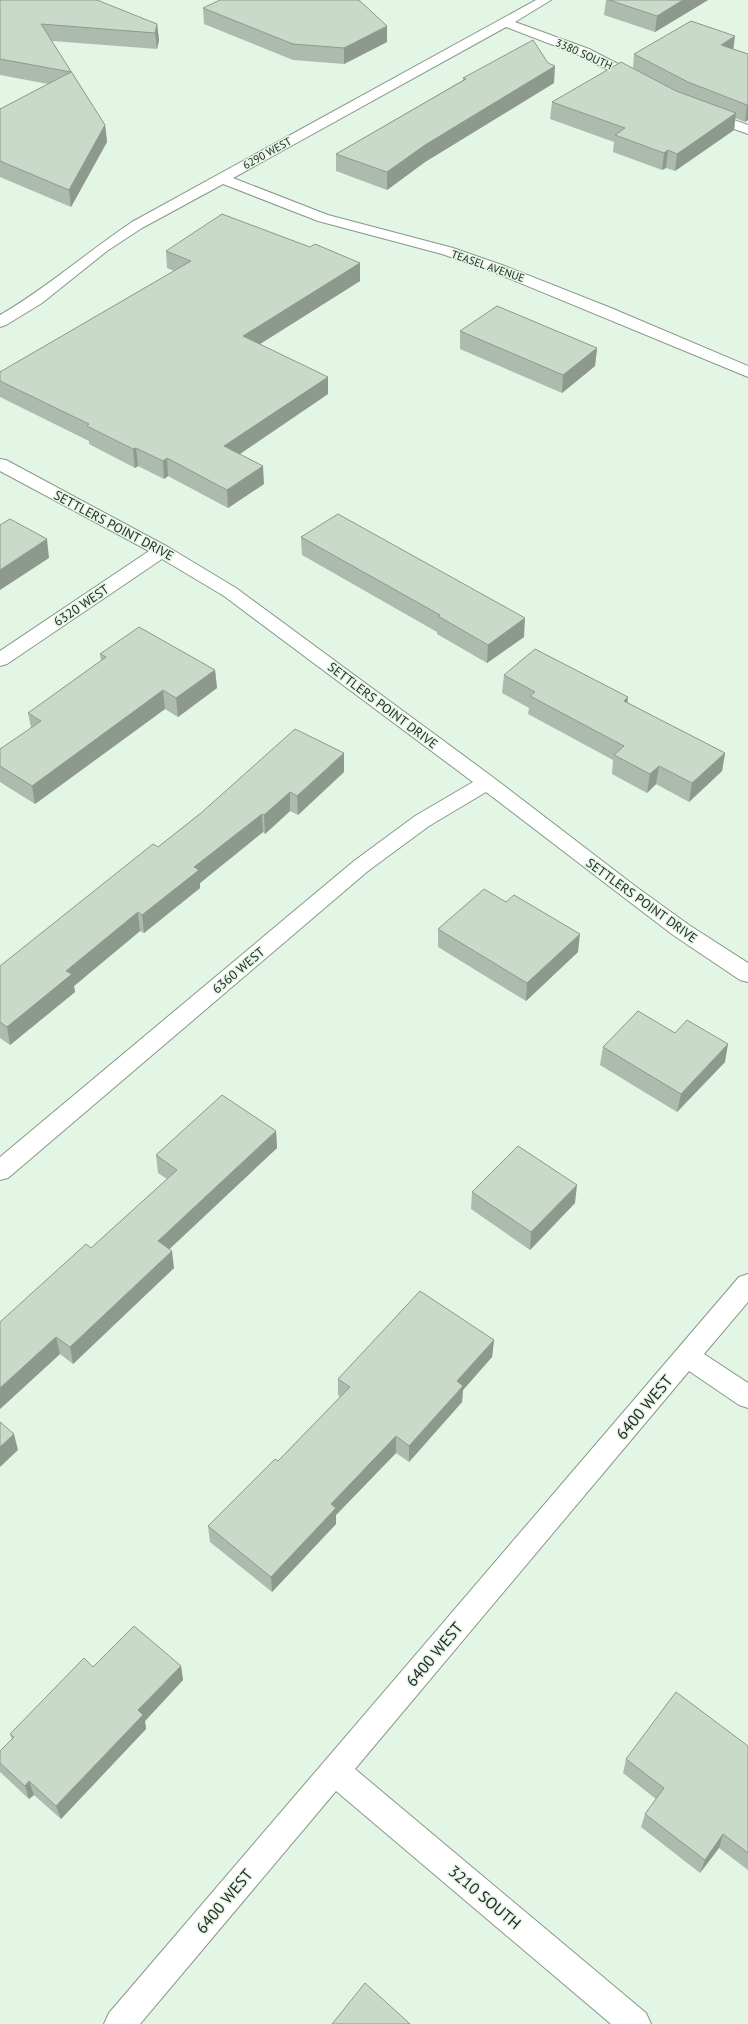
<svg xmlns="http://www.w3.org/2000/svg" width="748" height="2024" font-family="'PT Sans',sans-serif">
	<rect width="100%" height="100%" fill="#e3f5e4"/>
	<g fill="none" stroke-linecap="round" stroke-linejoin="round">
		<defs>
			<g id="minor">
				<path d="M536,0H551L515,22L589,49L645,78L647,81L645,84H635L579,55L506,27L233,178L328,215L453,248L502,265L611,308L748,366V377L491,271L442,254L318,221L223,184L142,228L107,251L42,303L6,325L0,327V315C47,288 87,252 132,222Z"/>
				<polygon points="706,110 748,125 748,134 701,117 699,114 701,111"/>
				<polygon points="0,459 6,460 168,547 236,588 494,778 635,886 689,925 748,963 748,982 740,980 673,935 486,792 429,826 368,871 8,1178 0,1180 0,1157 354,861 415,816 473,782 224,596 162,559 7,664 0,666 0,651 149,551 0,471"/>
				<polygon points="748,1274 748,1302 704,1354 748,1383 748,1408 739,1405 689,1371 355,1769 646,2013 651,2024 611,2024 336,1791 140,2024 104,2024 109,2013 739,1277"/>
			</g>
		</defs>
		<use href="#minor" stroke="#879888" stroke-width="2"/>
		<use href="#minor" fill="#fff" fill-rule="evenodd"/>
	</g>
	<g fill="#adbbae">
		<polygon points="0,0 157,24 159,40 157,49 52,41 105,125 107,142 71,207 0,177 0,109 48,84 0,75"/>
		<polygon points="606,0 708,0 655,32 604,15"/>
		<polygon points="203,8 387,42 344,64 293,60 204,24"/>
		<polygon points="734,49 748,54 748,120 745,122 735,118 734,130 675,171 666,168 662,170 613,152 614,142 550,119 552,102 633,68 634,54"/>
		<polygon points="463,78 554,83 425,162 387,190 336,171 336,154 463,80"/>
		<polygon points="310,247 360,263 360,281 260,344 328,394 240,454 264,484 228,508 168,476 164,479 138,466 135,468 89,444 89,441 0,397 0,372 174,271 167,268 166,251"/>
		<polygon points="460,331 597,348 595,366 562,393 460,349"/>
		<polygon points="301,537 524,637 487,663 437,634 437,632 302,555"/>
		<polygon points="100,654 215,670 217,688 178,717 165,709 35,804 0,782 0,749 31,728 28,713 101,661"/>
		<polygon points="504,675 628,697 627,703 725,753 722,771 689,802 656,784 647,793 612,774 613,760 528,714 529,708 502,693"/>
		<polygon points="344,772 298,815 290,811 265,834 263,832 200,883 200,888 144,933 140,931 74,986 75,992 10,1045 0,1038 0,966 158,847 201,813"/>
		<polygon points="438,929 578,952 526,1001 438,947"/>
		<polygon points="675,1033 725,1062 677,1112 600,1065 603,1047"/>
		<polygon points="276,1131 277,1148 169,1249 174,1268 73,1364 60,1354 0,1409 91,1248 167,1179 158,1173 156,1155"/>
		<polygon points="472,1192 575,1203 530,1250 471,1209"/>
		<polygon points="494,1340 492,1357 463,1390 462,1402 409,1462 396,1453 336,1515 336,1524 272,1592 210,1542 208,1526 278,1461 340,1397 338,1395 338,1379"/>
		<polygon points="181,1666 183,1680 145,1721 146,1729 61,1819 34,1795 29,1799 0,1772 0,1751 12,1739 10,1734 93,1667"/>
		<polygon points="748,1746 748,1870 719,1848 700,1873 641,1827 645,1814 656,1799 623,1773 626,1759"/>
	</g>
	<g fill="#8d998d">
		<polygon points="683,0 708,0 655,32 657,16"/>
		<polygon points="157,24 159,40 157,49 155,33"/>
		<polygon points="387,26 387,42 344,64 344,48"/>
		<polygon points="735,36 733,52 721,45"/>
		<polygon points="555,66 554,83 425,162 387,190 387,172 425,145"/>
		<polygon points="747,105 748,105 748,120 745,122"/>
		<polygon points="736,113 734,130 675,171 677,154"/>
		<polygon points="105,125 107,142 71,207 69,190"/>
		<polygon points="668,150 666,168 662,170 664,153"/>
		<polygon points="360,263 360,281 244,354 243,336"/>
		<polygon points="597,348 595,366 562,393 563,375"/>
		<polygon points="328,377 328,394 225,464 224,446"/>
		<polygon points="136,448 138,466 135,468 133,449"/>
		<polygon points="167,458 168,476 164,479 163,461"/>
		<polygon points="263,466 264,484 228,508 227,490"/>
		<polygon points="47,539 49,558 0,590 0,570"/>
		<polygon points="525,618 524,637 487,663 488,645"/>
		<polygon points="215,670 217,688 178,717 176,698"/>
		<polygon points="163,690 165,709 35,804 32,786"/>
		<polygon points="628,697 626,716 624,701"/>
		<polygon points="344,753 344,772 298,815 297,796"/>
		<polygon points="725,753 722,771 689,802 692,783"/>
		<polygon points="659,766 656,784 647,793 650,774"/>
		<polygon points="290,792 290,811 265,834 264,815"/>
		<polygon points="262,814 263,832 200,883 200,888 144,933 142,915 194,867"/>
		<polygon points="138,912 140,931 74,986 75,992 10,1045 7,1027 66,971"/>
		<polygon points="580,934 578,952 526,1001 527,983"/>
		<polygon points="728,1044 725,1062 677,1112 681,1094"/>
		<polygon points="276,1131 277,1148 160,1258 158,1241"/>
		<polygon points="577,1185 575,1203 530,1250 531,1232"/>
		<polygon points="172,1251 174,1268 73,1364 70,1347"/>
		<polygon points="56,1337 60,1354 0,1409 0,1388"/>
		<polygon points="494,1340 492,1357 463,1390 462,1402 409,1462 409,1446 457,1381"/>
		<polygon points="14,1434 18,1450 0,1467 0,1447"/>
		<polygon points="396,1436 396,1453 336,1515 336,1524 272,1592 271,1577 331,1504"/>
		<polygon points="181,1666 183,1680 145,1721 146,1729 61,1819 56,1806 138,1710"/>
		<polygon points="29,1781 34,1795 29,1799 25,1786"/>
		<polygon points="723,1834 719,1848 700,1873 705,1860"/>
	</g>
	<g fill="#c9daca" stroke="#8d998d">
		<polygon points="0,0 97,0 157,24 155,33 41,24 105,125 69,190 0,161 0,109 71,72 0,59"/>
		<polygon points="220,0 359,0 387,26 344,48 293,44 203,8"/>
		<polygon points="609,0 683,0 657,16"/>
		<polygon points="691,21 735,36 721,45 748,54 748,105 747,105 688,82 634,54"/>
		<polygon points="533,40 548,63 555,66 425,145 387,172 336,154 466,79 463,78"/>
		<polygon points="621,62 676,91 736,113 677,154 668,150 664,153 615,135 625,128 552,102"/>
		<polygon points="222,214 310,247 315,244 360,263 243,336 328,377 224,446 263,466 227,490 167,458 163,461 136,448 133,449 87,426 89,424 0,381 0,372 191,261 166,251"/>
		<polygon points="497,306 597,348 563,375 460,331"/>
		<polygon points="338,514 525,618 488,645 438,616 440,615 301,537"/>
		<polygon points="10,519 47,539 0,570 0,525"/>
		<polygon points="139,627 215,670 176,698 163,690 32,786 0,766 0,749 41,721 28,713 106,657 100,654"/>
		<polygon points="535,649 628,697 624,701 725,753 692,783 659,766 650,774 614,755 624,746 530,696 535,692 504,675"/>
		<polygon points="295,729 344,753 297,796 290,792 264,815 262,814 194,867 199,870 142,915 138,912 66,971 72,974 7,1027 0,1022 0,966 153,844 158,847 201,813"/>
		<polygon points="484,889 506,902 514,895 580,934 527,983 438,929"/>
		<polygon points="638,1011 675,1033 687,1020 728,1044 681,1094 603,1047"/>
		<polygon points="222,1095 276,1131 158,1241 172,1251 70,1347 56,1337 0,1388 0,1322 86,1244 91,1248 177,1170 156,1155"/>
		<polygon points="518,1146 577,1185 531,1232 472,1192"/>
		<polygon points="420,1291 494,1340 457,1381 463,1386 409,1446 396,1436 331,1504 336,1508 271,1577 208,1526 275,1459 278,1461 350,1387 338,1379"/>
		<polygon points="0,1422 14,1434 0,1447"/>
		<polygon points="134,1626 181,1666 138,1710 143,1715 56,1806 29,1781 25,1786 0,1763 0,1751 14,1737 10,1734 84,1658 93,1667"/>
		<polygon points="676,1692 748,1746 748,1853 723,1834 705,1860 645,1814 664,1788 626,1759"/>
		<polygon points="365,1983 410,2024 332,2024"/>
	</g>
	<g text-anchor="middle" stroke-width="3" stroke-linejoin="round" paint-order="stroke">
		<g font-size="11" fill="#252b25" stroke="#e3f5e4">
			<text transform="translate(584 54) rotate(24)" y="4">3380 SOUTH</text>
			<text transform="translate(267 153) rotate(-29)" y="4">6290 WEST</text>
			<text transform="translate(488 266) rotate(19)" y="4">TEASEL AVENUE</text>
		</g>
		<g font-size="13" fill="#252b25" stroke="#e3f5e4">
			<text transform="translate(114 525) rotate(28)" y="5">SETTLERS POINT DRIVE</text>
			<text transform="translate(81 605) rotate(-34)" y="5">6320 WEST</text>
			<text transform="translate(383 705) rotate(37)" y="5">SETTLERS POINT DRIVE</text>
			<text transform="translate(642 900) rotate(36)" y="5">SETTLERS POINT DRIVE</text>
			<text transform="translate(238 970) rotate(-40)" y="5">6360 WEST</text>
		</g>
		<g font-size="16" fill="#252b25" stroke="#e3f5e4">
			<text transform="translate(644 1407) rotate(-50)" y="6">6400 WEST</text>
			<text transform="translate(434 1654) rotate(-50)" y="6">6400 WEST</text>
			<text transform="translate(485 1897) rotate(40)" y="6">3210 SOUTH</text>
			<text transform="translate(224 1901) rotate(-50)" y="6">6400 WEST</text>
		</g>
	</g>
</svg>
